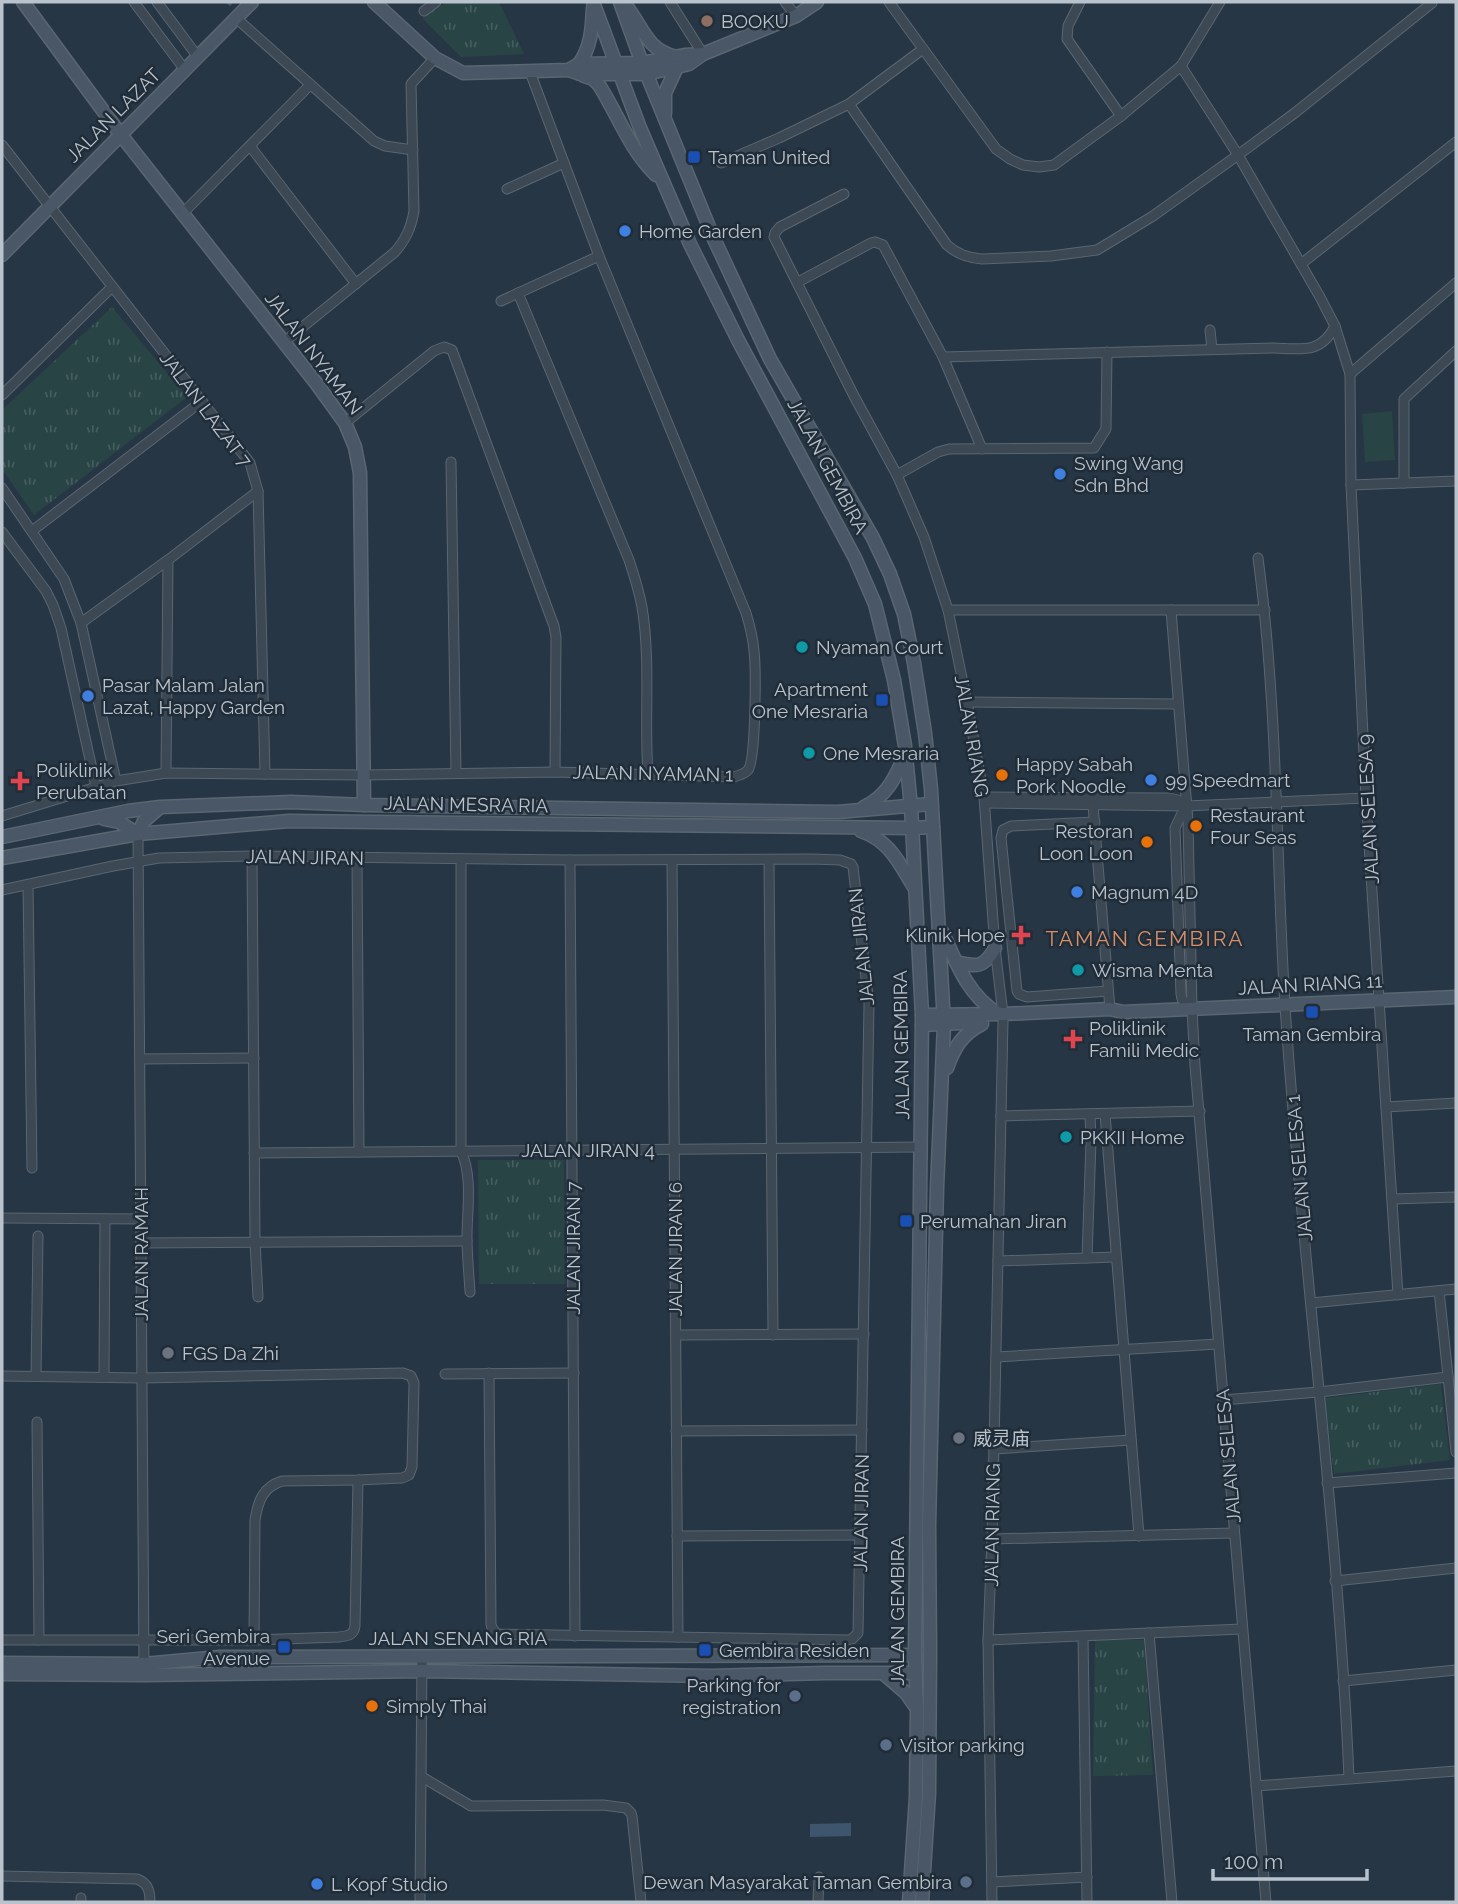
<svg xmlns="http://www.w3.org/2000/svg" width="1458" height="1904" font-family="Raleway,'Noto Sans SC',sans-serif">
	<defs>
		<pattern id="grass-tufts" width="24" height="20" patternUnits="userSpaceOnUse" patternTransform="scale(1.75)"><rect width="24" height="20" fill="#294445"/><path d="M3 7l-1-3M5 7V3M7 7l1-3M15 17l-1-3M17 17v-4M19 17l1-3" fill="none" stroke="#465d5f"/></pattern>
	</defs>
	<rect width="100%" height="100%" fill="#273644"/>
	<g fill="url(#grass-tufts)">
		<polygon points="447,2 499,2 524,54 461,57 422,18"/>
		<polygon points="112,307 187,397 34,515 2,469 2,410"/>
		<polygon points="478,1160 564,1160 565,1284 479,1284"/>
		<polygon points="1441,1384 1450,1460 1334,1474 1325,1398"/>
		<polygon points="1095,1640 1144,1640 1153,1775 1093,1776"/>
	</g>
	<polygon fill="#294445" points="1392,411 1395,460 1365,462 1362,414"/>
	<polygon fill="#3d556d" points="851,1823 851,1836 810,1837 810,1824"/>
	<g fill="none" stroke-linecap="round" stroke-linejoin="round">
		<polyline stroke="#3d556d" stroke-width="3.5" points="228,2 230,4"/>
		<defs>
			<g id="street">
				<polyline points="134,2 185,70"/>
				<polyline points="157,2 198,57"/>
				<polyline points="670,2 703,54"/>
				<polyline points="785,2 796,16"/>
				<polyline points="889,2 996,149 1010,159 1023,165 1039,167 1054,165 1121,116 1181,66 1220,2"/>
				<polyline points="1080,2 1068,26 1067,39 1121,116"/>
				<polyline points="424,11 436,2"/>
				<polyline points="236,18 374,141 385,146 413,150"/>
				<polyline points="1181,66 1238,155 1320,297 1335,326 1350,374 1351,485 1366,798 1398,1295"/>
				<path d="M849,104L947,245C957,254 968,258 982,259L1051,256L1097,250L1153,216L1238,155L1296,112L1432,3"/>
				<polyline points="2,145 250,463 258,491 265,774"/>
				<polyline points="250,146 356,284"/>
				<polyline points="721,163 779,138 849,104 923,49"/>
				<polyline points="507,189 564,163"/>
				<polyline points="844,194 780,227 775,233 774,237 854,396 897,475 924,537 948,610 967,702 984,797 995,948 1003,1014"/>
				<polyline points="182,214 310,85"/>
				<polyline points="1301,264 1456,142"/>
				<polyline points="798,282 871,243 875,242 883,245 943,357 982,449"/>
				<path d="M518,293L629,560C634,575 639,591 642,607C651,662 644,719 648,774"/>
				<polyline points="501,301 599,256"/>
				<polyline points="1210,330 1212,349"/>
				<path d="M284,342L395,252C406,239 411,228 414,211L411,84L435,58"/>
				<path d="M943,357L1274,348C1302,349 1321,354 1335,326"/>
				<polyline points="1350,374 1456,283"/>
				<polyline points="2,395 111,288"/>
				<polyline points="345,423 434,351 444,347 452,350 554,626 556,637 555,772"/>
				<polyline points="451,462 456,773"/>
				<polyline points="897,475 938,452 949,449 1094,448 1106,429 1107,352"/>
				<polyline points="1404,483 1404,399 1456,351"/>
				<polyline points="1351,485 1456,481"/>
				<polyline points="2,488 64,579 81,623 116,781"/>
				<polyline points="32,531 202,401"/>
				<polyline points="2,532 46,591 53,605 61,628 96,787"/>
				<path d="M1258,558C1278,707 1276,857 1285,1006C1302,1264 1338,1520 1349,1778"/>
				<polyline points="948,610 1265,610"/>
				<polyline points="1171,610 1188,821 1192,1009 1195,1066 1266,1902"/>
				<polyline points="81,623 168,560 258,491"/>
				<polyline points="967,702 1178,704"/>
				<polyline points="166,773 168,560"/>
				<polyline points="984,797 1169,798 1178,800 1185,805"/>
				<polyline points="985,803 1186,806 1366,798"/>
				<polyline points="1093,805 1110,1009"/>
				<polyline points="1185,807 1175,828 1181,994 1182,999 1192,1009"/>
				<path d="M2,816L116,781L166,773L363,775L555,772L734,777C739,775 745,774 748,770C756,760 756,667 754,651C753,638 750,626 746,613L599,256L530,72"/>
				<polyline points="1095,822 1011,826 1003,830 1001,838 1017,991 1019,994 1027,997 1108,991"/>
				<polyline points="138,834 144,1668"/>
				<polyline points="252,856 255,1242 258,1297"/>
				<polyline points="357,858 359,1152"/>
				<path d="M461,859V1151C473,1177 467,1209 467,1237C467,1256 469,1274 470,1292"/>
				<polyline points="570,860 575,1636"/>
				<polyline points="672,860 678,1637"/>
				<polyline points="769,860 773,1335"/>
				<polyline points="28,885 32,1168"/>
				<polyline points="2,890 113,866 159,858 252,856 570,860 812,859 840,860 851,864 853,867 869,1004 858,1633 852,1639 848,1640 497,1634 492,1628 491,1624 489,1373"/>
				<polyline points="140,1059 254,1058"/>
				<polyline points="1386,1107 1456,1103"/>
				<polyline points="1105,1114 1139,1536"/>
				<polyline points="1001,1116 1200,1111"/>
				<polyline points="254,1153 921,1147"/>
				<polyline points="1392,1199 1456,1197"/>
				<polyline points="2,1218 141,1219"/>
				<polyline points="141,1243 467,1241"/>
				<polyline points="1087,1258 1091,1141 1090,1114"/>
				<polyline points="998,1261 1116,1257"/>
				<polyline points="1439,1291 1456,1452"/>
				<polyline points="1311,1303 1456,1289"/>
				<polyline points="676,1335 864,1334"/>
				<polyline points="996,1357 1218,1344"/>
				<polyline points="445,1374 574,1373"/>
				<path d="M2,1376L142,1378L403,1373L411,1376L414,1383L412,1467L409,1475L402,1478L358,1480L282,1481C263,1487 258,1501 255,1520L254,1640"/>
				<polyline points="36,1376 38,1236"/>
				<polyline points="104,1377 105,1219"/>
				<polyline points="1223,1400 1319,1392 1448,1377"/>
				<polyline points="37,1422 39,1640"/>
				<polyline points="676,1431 862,1430"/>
				<polyline points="994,1449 1131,1440"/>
				<polyline points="1327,1483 1456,1473"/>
				<polyline points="677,1536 860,1535"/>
				<polyline points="992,1539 1234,1533"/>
				<polyline points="1335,1581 1456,1568"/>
				<polyline points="1149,1633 1172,1902"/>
				<polyline points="1083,1636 1087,1902"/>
				<path d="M2,1640H254L339,1637C348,1636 354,1635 355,1626L358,1480"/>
				<polyline points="988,1640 1242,1629"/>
				<polyline points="1343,1681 1456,1670"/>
				<polyline points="422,1777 471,1806 603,1805 626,1808 631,1813 632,1816 641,1902"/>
				<polyline points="1256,1786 1456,1771"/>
				<path d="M2,1876L137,1879C148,1883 150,1891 150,1902"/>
				<polyline points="992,1882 1087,1877"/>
				<polyline points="81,1902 81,1898"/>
				<polyline points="420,1902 422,1657"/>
				<polyline points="818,1902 819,1877"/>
				<polyline points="992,1902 988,1640 992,1539 1003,1021"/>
			</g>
			<g id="secondary">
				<polyline points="23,2 121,135 316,383 345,423 355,447 360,473 364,805"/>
				<polyline points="374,2 435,58 463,73 569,70 579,64 642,63 686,55 703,54"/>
				<polyline points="593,2 640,128 690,244 738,340 855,558 875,604 894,680 905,746 911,807 922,1015 915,1655 917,1711 916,1797 909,1902"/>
				<polyline points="620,2 642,63 714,239 770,359 873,538 890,574 904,614 914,663 925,733 931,789 944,1024 937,1188 929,1525 930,1654 929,1793 922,1902"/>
				<path d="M627,7C644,29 646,49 676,57"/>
				<path d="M579,64C591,47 592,29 593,8"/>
				<polyline points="569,70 580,74 646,74 677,67 689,64 703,54 796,16 817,2"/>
				<path d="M584,76L593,79L599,85C618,115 630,150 656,175"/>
				<polyline points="665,113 665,93 677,67"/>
				<polyline points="2,255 252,2"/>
				<path d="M864,807C887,796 895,778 905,755"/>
				<polyline points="104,819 119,822 138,834"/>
				<path d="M861,831C890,841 899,863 914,887"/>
				<polyline points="138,834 144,821 159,808"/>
				<polyline points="2,837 128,811 160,807 291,802 364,805 838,812 931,804"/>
				<polyline points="2,858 138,834 289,821 912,828 933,827"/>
				<path d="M943,933C956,963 969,997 999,1014"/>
				<path d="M956,962C977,967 984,968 995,948"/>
				<polyline points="922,1015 1003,1014 1110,1009 1123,1012 1456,997"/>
				<polyline points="922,1025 980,1022"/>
				<path d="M947,1068C954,1048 962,1034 982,1024"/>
				<polyline points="2,1663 144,1664 220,1657 915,1655"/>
				<polyline points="2,1674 144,1675 423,1671 712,1676 825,1673 915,1673"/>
				<polyline points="884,1674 906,1693 915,1706"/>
			</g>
		</defs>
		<use href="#street" stroke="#5a6671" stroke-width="11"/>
		<use href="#secondary" stroke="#5a6671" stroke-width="15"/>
		<use href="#street" stroke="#3c4853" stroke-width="9"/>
		<use href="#secondary" stroke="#4a5766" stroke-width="12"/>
	</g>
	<circle fill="#8d6e63" stroke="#202d39" stroke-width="2.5" cx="707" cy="21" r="7"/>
	<g fill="#1a4fb4" stroke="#202d39" stroke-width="2.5">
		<rect x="687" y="150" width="14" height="14" rx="3.5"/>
		<rect x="875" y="693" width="14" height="14" rx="3.5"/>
		<rect x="1305" y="1005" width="14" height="14" rx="3.5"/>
		<rect x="899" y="1214" width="14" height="14" rx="3.5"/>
		<rect x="277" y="1640" width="14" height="14" rx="3.5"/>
		<rect x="698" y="1643" width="14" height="14" rx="3.5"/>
	</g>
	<g fill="#3f7fe0" stroke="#202d39" stroke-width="2.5">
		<circle cx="625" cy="231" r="7"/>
		<circle cx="1060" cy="474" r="7"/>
		<circle cx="88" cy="696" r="7"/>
		<circle cx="1151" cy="780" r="7"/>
		<circle cx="1077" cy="892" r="7"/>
		<circle cx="317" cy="1884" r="7"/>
	</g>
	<g fill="#0f9aa8" stroke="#202d39" stroke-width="2.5">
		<circle cx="802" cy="647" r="7"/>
		<circle cx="809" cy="753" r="7"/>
		<circle cx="1078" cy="970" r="7"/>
		<circle cx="1066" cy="1137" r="7"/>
	</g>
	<g fill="#e8710a" stroke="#202d39" stroke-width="2.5">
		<circle cx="1002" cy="775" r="7"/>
		<circle cx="1196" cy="826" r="7"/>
		<circle cx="1147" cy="842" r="7"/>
		<circle cx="372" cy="1706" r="7"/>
	</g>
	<g fill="#e0444e" stroke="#202d39" stroke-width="2.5">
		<path d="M16.5 770.5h7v7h7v7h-7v7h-7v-7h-7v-7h7z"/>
		<path d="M1017.5 924.5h7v7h7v7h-7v7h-7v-7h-7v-7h7z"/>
		<path d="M1069.5 1028.5h7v7h7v7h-7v7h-7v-7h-7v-7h7z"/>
	</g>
	<g fill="#6b7280" stroke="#202d39" stroke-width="2.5">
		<circle cx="168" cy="1353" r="7"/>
		<circle cx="959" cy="1438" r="7"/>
	</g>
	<g fill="#5c6f8a" stroke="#202d39" stroke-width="2.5">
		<circle cx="795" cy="1696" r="7"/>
		<circle cx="886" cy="1745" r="7"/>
		<circle cx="966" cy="1882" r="7"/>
	</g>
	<g text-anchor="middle" stroke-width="5" stroke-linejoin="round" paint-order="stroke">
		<g font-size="19" fill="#b9c3cd" stroke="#202d39" text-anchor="start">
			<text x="721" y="28">BOOKU</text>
			<text x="708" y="164">Taman United</text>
			<text x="639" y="238">Home Garden</text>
			<text x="1074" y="470">Swing Wang<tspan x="1074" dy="22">Sdn Bhd</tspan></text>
			<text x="816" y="654">Nyaman Court</text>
			<text x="102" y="692">Pasar Malam Jalan<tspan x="102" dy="22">Lazat, Happy Garden</tspan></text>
			<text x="868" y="696" text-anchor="end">Apartment<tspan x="868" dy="22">One Mesraria</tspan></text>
			<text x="823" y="760">One Mesraria</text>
			<text x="1016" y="771">Happy Sabah<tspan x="1016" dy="22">Pork Noodle</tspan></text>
			<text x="36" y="777">Poliklinik<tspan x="36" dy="22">Perubatan</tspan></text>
			<text x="1165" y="787">99 Speedmart</text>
			<text x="1210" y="822">Restaurant<tspan x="1210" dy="22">Four Seas</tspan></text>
			<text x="1133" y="838" text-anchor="end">Restoran<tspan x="1133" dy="22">Loon Loon</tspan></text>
			<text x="1091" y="899">Magnum 4D</text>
			<text x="1005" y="942" text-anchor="end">Klinik Hope</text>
			<text x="1092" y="977">Wisma Menta</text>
			<text x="1089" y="1035">Poliklinik<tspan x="1089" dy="22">Famili Medic</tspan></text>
			<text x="1312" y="1041" text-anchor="middle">Taman Gembira</text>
			<text x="1080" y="1144">PKKII Home</text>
			<text x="920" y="1228">Perumahan Jiran</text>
			<text x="182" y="1360">FGS Da Zhi</text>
			<text x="973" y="1445">威灵庙</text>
			<text x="270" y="1643" text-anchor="end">Seri Gembira<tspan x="270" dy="22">Avenue</tspan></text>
			<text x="719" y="1657">Gembira Residen</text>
			<text x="781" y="1692" text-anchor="end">Parking for<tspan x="781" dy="22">registration</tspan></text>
			<text x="386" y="1713">Simply Thai</text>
			<text x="900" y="1752">Visitor parking</text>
			<text x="952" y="1889" text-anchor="end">Dewan Masyarakat Taman Gembira</text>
			<text x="331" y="1891">L Kopf Studio</text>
		</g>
		<g font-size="19" fill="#b9c3cd" stroke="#202d39">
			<text transform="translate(113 115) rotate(-45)" y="7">JALAN LAZAT</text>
			<text transform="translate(314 353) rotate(53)" y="7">JALAN NYAMAN</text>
			<text transform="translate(206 409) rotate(53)" y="7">JALAN LAZAT 7</text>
			<text transform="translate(828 466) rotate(62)" y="7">JALAN GEMBIRA</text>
			<text transform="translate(972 736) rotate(80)" y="7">JALAN RIANG</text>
			<text transform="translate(653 773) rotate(1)" y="7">JALAN NYAMAN 1</text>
			<text transform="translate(466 804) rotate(1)" y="7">JALAN MESRA RIA</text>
			<text transform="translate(1368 809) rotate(-93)" y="7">JALAN SELESA 9</text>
			<text transform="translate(305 857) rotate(1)" y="7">JALAN JIRAN</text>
			<text transform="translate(861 947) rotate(-96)" y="7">JALAN JIRAN</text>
			<text transform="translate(1310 984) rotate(-3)" y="7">JALAN RIANG 11</text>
			<text transform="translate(901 1045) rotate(-91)" y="7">JALAN GEMBIRA</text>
			<text x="588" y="1157">JALAN JIRAN 4</text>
			<text transform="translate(1299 1168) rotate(-95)" y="7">JALAN SELESA 1</text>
			<text transform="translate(573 1248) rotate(-90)" y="7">JALAN JIRAN 7</text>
			<text transform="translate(675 1249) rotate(-90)" y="7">JALAN JIRAN 6</text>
			<text transform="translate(141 1254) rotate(-90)" y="7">JALAN RAMAH</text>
			<text transform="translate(1228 1456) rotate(-95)" y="7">JALAN SELESA</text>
			<text transform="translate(861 1513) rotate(-89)" y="7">JALAN JIRAN</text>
			<text transform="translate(992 1525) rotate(-89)" y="7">JALAN RIANG</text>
			<text transform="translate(897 1611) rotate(-90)" y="7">JALAN GEMBIRA</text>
			<text x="458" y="1645">JALAN SENANG RIA</text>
		</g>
		<g font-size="21" letter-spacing="2" fill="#d78f6a" stroke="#202d39">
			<text x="1145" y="946">TAMAN GEMBIRA</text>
		</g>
	</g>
	<rect width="1458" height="1904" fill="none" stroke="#b9c3cd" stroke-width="7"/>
	<path d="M1213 1869v10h154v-10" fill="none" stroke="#b9c3cd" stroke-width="3.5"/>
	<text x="1224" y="1869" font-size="21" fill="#b9c3cd" stroke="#202d39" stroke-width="5" paint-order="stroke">100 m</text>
</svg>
